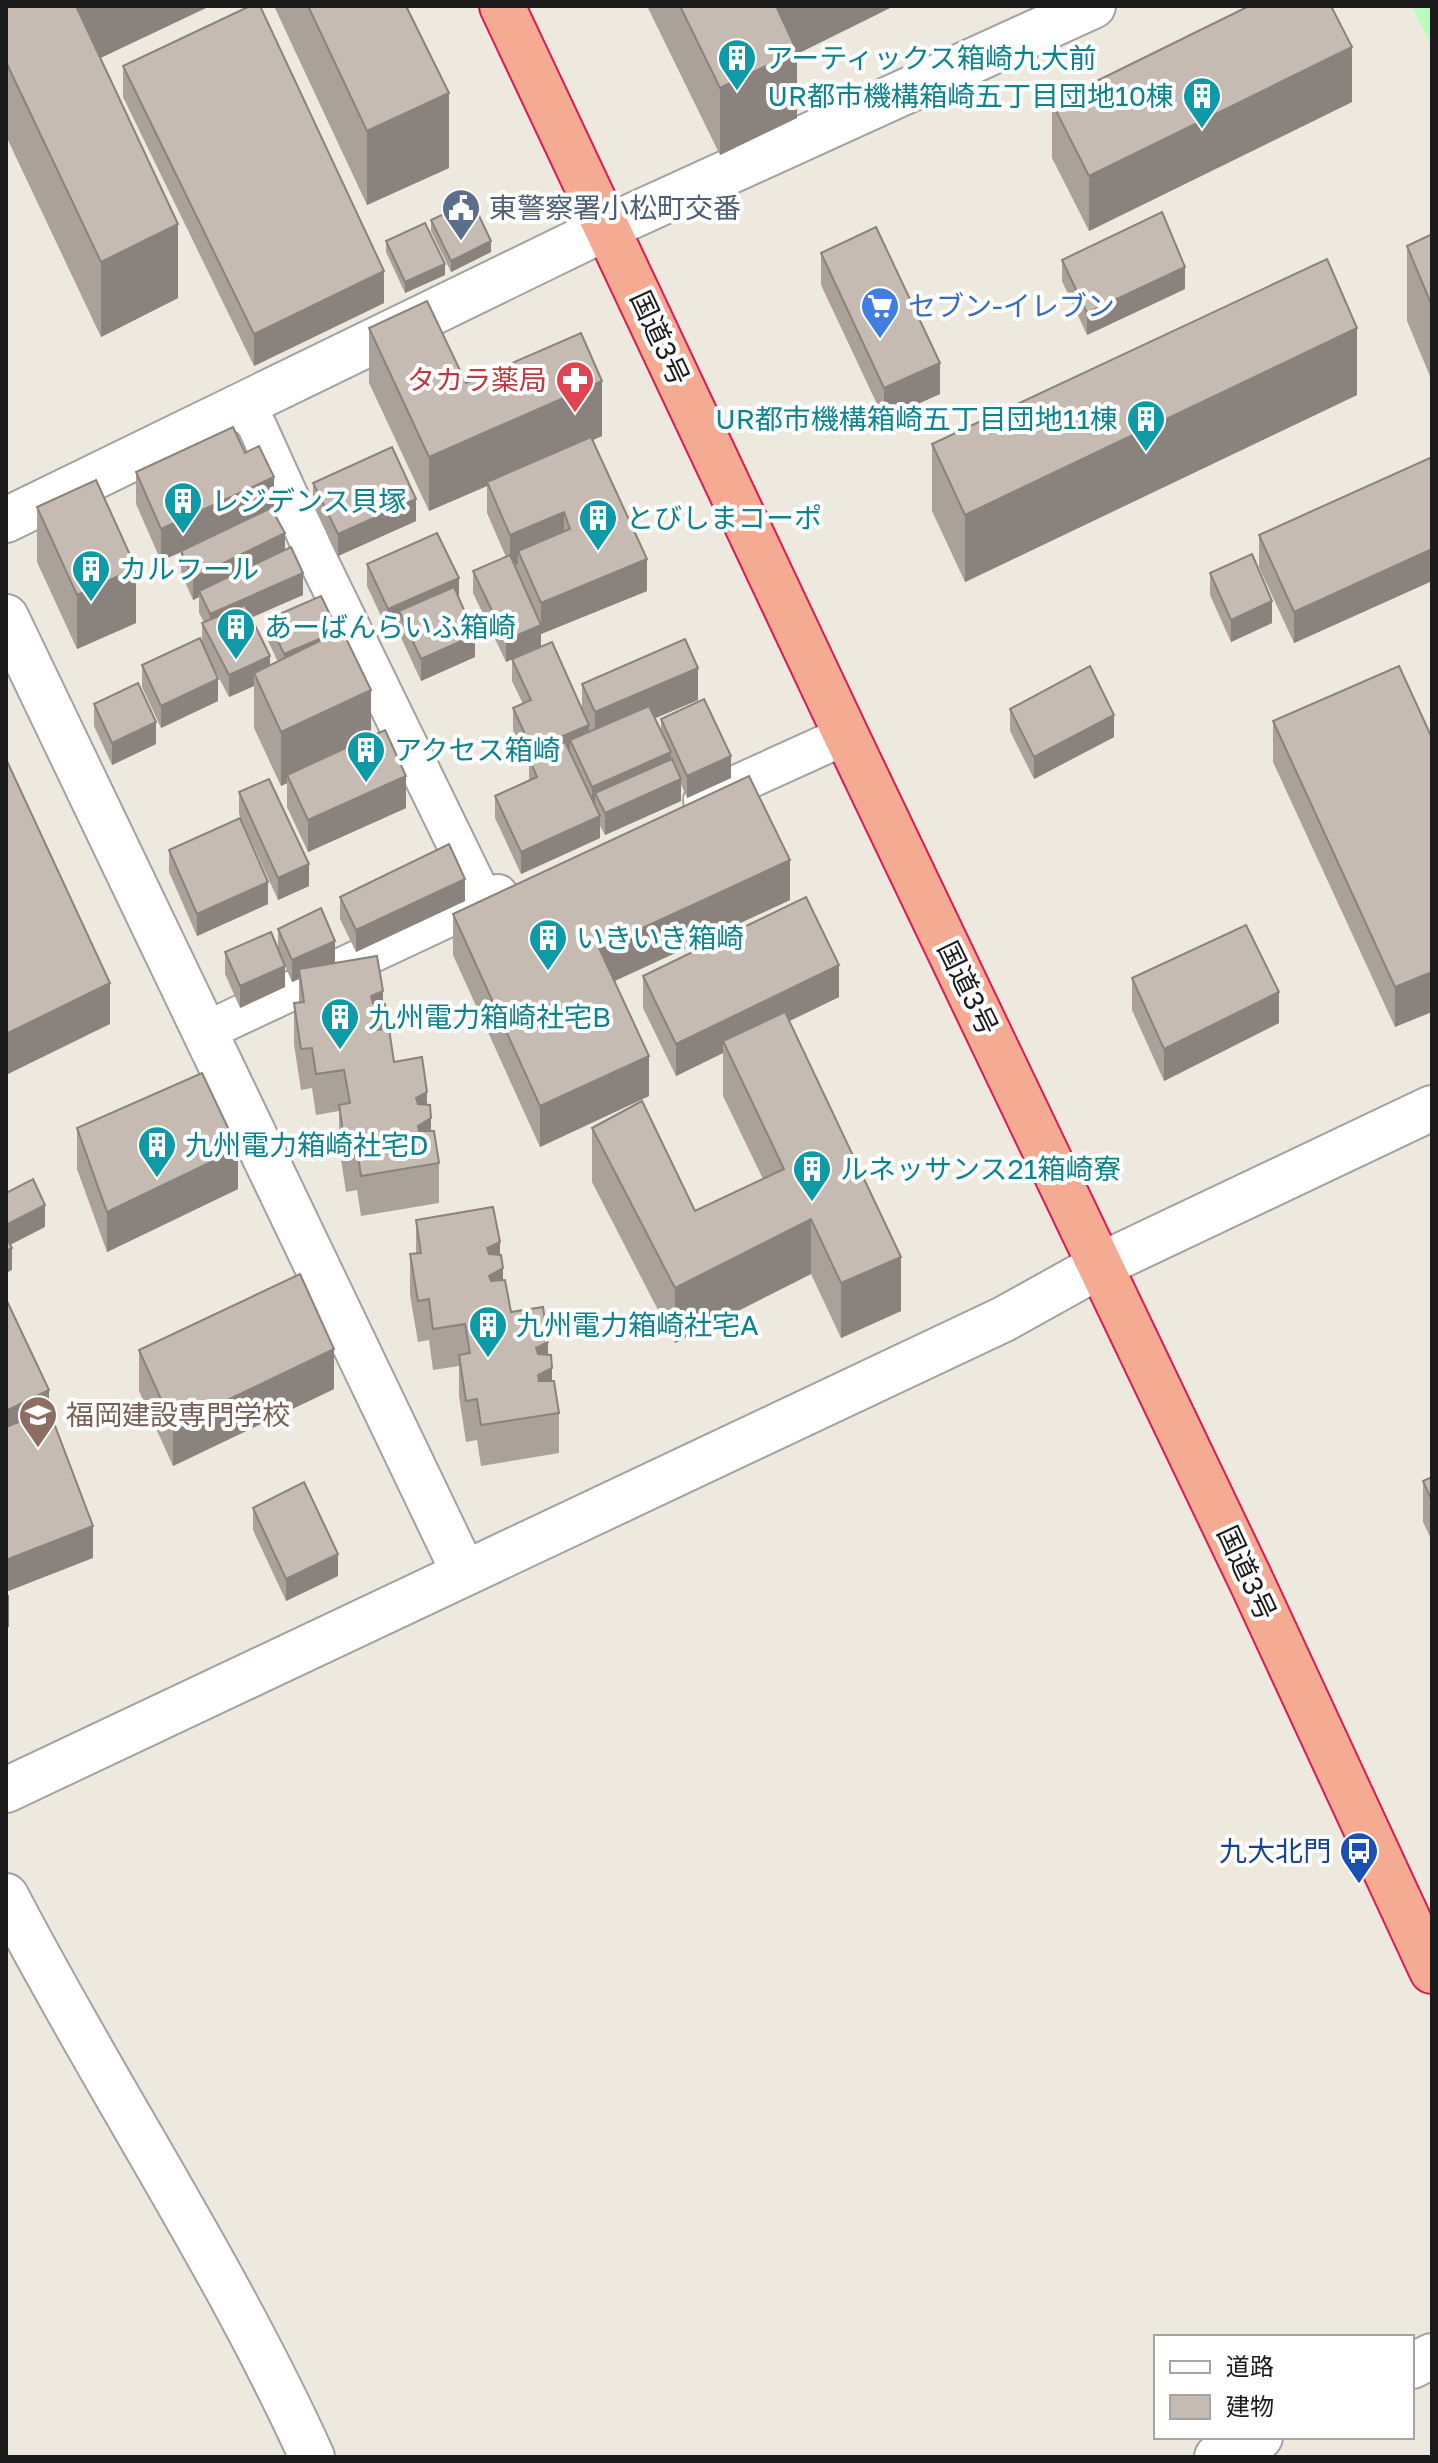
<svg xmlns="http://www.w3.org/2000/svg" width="1438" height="2463" font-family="'Golos Text','Noto Sans JP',sans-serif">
	<rect width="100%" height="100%" fill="#ede9df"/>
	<polygon fill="#b8fcc0" points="1412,6 1432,6 1432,48"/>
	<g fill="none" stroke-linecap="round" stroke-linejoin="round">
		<defs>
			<g id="minor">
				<polyline points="242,405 257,426 314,552 484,901"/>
				<polyline points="703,800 846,735"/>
				<polyline points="204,1032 498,894"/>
			</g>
			<g id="tertiary">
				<polyline points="6,520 608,227 1093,6"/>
				<polyline points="6,617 464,1573"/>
				<polyline points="6,1790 1004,1319 1101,1265 1432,1108"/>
				<path d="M6,1896C104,2085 224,2263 312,2457"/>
				<polyline points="1412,2366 1432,2356"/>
				<polyline points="1217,2457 1260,2437"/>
			</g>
			<polyline id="trunk" points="502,6 846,735 1253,1585 1432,1971"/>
		</defs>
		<use href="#minor" stroke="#a2a2a2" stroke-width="42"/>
		<use href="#tertiary" stroke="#a2a2a2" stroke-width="48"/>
		<use href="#trunk" stroke="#df1955" stroke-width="48"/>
		<use href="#minor" stroke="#fff" stroke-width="38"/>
		<use href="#tertiary" stroke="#fff" stroke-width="44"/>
		<use href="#trunk" stroke="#f5ab92" stroke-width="44"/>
	</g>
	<g fill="#a9a19a">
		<polygon points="6,6 210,6 100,58 178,298 101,337 6,136"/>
		<polygon points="274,6 406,6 449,168 367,205"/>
		<polygon points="647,6 894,6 797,54 797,118 720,155"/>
		<polygon points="123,66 384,303 254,366 123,97"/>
		<polygon points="1352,102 1089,231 1052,158 1052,103"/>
		<polygon points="431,220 491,252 451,272 431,231"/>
		<polygon points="1432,234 1432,381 1407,321 1407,246"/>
		<polygon points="386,241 445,275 405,293 386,252"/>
		<polygon points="821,253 940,394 884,419 821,285"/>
		<polygon points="1062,260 1185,289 1087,335 1062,281"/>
		<polygon points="369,328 466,383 602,436 593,440 647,591 541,634 541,646 582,710 582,684 698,700 655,718 661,731 661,719 731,778 687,798 681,784 681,801 605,835 600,826 600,838 521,874 495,818 495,796 529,781 529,764 513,730 513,708 523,704 512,681 512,659 506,662 473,593 473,571 506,557 487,513 487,486 429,511 369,383"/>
		<polygon points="1357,395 965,582 932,511 932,444"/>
		<polygon points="245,453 274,509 272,510 285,550 303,595 251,617 270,665 278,662 268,641 268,619 338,633 371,737 406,808 308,852 287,807 287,783 281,786 254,728 254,686 229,697 210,661 218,701 161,728 142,687 142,665 202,643 202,623 204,622 199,613 199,597 193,600 181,573 181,552 161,561 136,504 136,472"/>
		<polygon points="1432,457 1432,581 1294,643 1259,567 1259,535"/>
		<polygon points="313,483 416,521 338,556 313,505"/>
		<polygon points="37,507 136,623 77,649 37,562"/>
		<polygon points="367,564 459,598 475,657 421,681 399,633 399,626 388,631 367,586"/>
		<polygon points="1210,573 1272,623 1231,642 1210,595"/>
		<polygon points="94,704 156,744 112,765 94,726"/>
		<polygon points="1010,709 1114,737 1034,779 1010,731"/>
		<polygon points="1273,721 1432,738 1395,1027 1273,762"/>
		<polygon points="239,792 309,886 278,900 239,814"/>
		<polygon points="169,850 268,904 197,936 169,872"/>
		<polygon points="340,897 465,901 356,952 340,919"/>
		<polygon points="790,900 615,981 649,1096 540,1147 453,955 453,914"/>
		<polygon points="278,929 335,963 383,1004 386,1029 394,1062 427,1105 431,1131 439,1163 439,1203 361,1216 357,1190 346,1192 339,1146 339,1111 316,1115 312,1088 301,1090 294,1044 294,1003 299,1002 299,979 292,982 285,966 285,987 240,1008 225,974 225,952 278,949"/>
		<polygon points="643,976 839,997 789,1021 901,1311 841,1338 811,1274 675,1343 592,1182 592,1128 695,1211 763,1179 723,1096 723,1053 676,1076 643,1008"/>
		<polygon points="1132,978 1279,1023 1164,1081 1132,1010"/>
		<polygon points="77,1128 238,1189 107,1252 77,1169"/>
		<polygon points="416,1220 500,1255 503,1280 511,1312 548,1355 552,1381 559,1413 559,1453 481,1466 477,1440 466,1442 459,1396 459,1366 433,1370 429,1340 418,1342 410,1295 410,1254 416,1254"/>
		<polygon points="139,1350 334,1389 173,1466 139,1391"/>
		<polygon points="1432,1477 1432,1541 1423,1522 1423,1481"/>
		<polygon points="253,1508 338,1576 286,1601 253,1530"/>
	</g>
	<g fill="#8a837d">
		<polygon points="71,6 210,6 71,72"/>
		<polygon points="772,6 894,6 797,54 797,118 720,155 720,88"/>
		<polygon points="1352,47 1352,102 1089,231 1089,176"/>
		<polygon points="449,93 449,168 367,205 367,131"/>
		<polygon points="178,224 178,298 101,337 101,262"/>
		<polygon points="491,241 491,252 451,272 451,261"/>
		<polygon points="445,264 445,275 405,293 405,282"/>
		<polygon points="1185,267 1185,289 1087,335 1087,313"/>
		<polygon points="384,271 384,303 254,366 254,334"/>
		<polygon points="1357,328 1357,395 965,582 965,515"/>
		<polygon points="940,363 940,394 884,419 884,388"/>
		<polygon points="602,381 602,436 489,485 487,482 487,486 429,511 429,457"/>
		<polygon points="274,477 274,509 161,561 161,529"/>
		<polygon points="416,499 416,521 338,556 338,534"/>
		<polygon points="564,512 564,544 518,551 518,564 510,567 510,535"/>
		<polygon points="285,533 285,555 199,591 199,597 193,600 193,578"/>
		<polygon points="1432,549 1432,581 1294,643 1294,612"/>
		<polygon points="647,559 647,591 541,634 541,603"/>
		<polygon points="136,568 136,623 77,649 77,595"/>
		<polygon points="303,573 303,595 210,636 210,614"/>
		<polygon points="459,578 459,600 399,611 399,626 388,631 388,609"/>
		<polygon points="1272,601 1272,623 1231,642 1231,620"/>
		<polygon points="541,625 541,646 506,662 506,640"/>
		<polygon points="338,631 338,653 284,676 284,654"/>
		<polygon points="475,635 475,657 421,681 421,659"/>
		<polygon points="270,656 270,678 254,673 254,686 229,697 229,675"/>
		<polygon points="698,668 698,700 595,744 595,712"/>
		<polygon points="218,679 218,701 161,728 161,706"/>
		<polygon points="371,690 371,745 287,775 287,783 281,786 281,732"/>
		<polygon points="1114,715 1114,737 1034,779 1034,757"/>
		<polygon points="156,722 156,744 112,765 112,743"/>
		<polygon points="589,725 589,746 570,740 570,754 532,766 532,749"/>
		<polygon points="671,752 671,774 595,793 595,808 592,809 592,787"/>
		<polygon points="731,756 731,778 687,798 687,776"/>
		<polygon points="406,776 406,808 308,852 308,820"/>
		<polygon points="681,779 681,801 605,835 605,813"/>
		<polygon points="600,816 600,838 521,874 521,852"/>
		<polygon points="790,860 790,900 599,988 599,948"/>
		<polygon points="309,864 309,886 278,900 278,878"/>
		<polygon points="465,879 465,901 356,952 356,930"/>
		<polygon points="268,882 268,904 197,936 197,914"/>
		<polygon points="335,941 335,963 299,969 299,979 292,982 292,960"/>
		<polygon points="839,965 839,997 728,1051 723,1041 723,1053 676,1076 676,1044"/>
		<polygon points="285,966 285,987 240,1008 240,986"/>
		<polygon points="1432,972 1432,1012 1395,1027 1395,987"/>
		<polygon points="110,983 110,1024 6,1075 6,1034"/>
		<polygon points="383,991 383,1019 386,1017 386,1058 373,1065 371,996"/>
		<polygon points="1279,992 1279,1023 1164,1081 1164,1049"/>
		<polygon points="649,1056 649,1096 540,1147 540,1106"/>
		<polygon points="427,1092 427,1121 431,1118 431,1159 418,1166 416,1098"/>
		<polygon points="238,1149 238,1189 107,1252 107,1212"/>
		<polygon points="45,1205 45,1227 6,1247 6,1225"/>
		<polygon points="811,1219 811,1274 675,1343 675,1288"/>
		<polygon points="500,1242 500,1270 503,1268 503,1308 489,1316 487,1248"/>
		<polygon points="12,1248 12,1270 6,1273 6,1251"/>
		<polygon points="901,1257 901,1311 841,1338 841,1283"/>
		<polygon points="548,1342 548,1370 552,1368 552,1409 538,1416 536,1348"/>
		<polygon points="334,1349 334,1389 173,1466 173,1426"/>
		<polygon points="49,1390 49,1422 6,1443 6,1411"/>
		<polygon points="93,1526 93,1558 6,1592 6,1560"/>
		<polygon points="338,1554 338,1576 286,1601 286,1579"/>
		<polygon points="9,1595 9,1627 6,1628 6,1596"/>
	</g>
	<g fill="#c5bbb3" stroke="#8a837d" stroke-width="2">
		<polygon points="6,6 76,6 178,224 101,262 6,62"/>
		<polygon points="250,6 260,6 384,271 254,334 123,66"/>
		<polygon points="308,6 406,6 449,93 367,131"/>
		<polygon points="680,6 776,6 797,51 720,88"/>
		<polygon points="1249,6 1331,6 1352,47 1089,176 1052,103"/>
		<polygon points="472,201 491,241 451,261 431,220"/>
		<polygon points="1162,212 1185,267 1087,313 1062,260"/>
		<polygon points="425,223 445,264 405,282 386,241"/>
		<polygon points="876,227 940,363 884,388 821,253"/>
		<polygon points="1432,234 1432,306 1407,246"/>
		<polygon points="1327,259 1357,328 965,515 932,444"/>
		<polygon points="427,301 466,383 581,333 602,381 429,457 369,328"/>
		<polygon points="233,427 245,453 259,446 274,477 161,529 136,472"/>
		<polygon points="591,437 647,559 541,603 518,551 570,529 564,512 510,535 487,482"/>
		<polygon points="392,447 416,499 338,534 313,483"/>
		<polygon points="1432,457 1432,549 1294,612 1259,535"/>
		<polygon points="96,480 136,568 77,595 37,507"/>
		<polygon points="271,508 285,533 193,578 181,551"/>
		<polygon points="437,533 459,578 388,609 367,564"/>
		<polygon points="291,547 303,573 210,614 199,591"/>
		<polygon points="1252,554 1272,601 1231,620 1210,573"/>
		<polygon points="510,555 541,625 506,640 473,571"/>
		<polygon points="454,587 475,635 421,659 399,611"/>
		<polygon points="321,596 338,631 284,654 268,619"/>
		<polygon points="245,605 270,656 229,675 202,623"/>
		<polygon points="342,630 371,690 281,732 254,673"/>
		<polygon points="200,638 218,679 161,706 142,665"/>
		<polygon points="685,639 698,668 595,712 582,684"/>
		<polygon points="552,642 589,725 532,749 513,708 531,700 512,659"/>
		<polygon points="1090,666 1114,715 1034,757 1010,709"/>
		<polygon points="1399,666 1432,738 1432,972 1395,987 1273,721"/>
		<polygon points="138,683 156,722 112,743 94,704"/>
		<polygon points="704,699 731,756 687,776 661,719"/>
		<polygon points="649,706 671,752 592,787 570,740"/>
		<polygon points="385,730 406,776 308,820 287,775"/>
		<polygon points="565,742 600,816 521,852 495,796 537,777 529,758"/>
		<polygon points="6,759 110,983 6,1034"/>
		<polygon points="672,759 681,779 605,813 595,793"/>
		<polygon points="749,776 790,860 599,948 649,1056 540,1106 453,914"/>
		<polygon points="269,779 309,864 278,878 239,792"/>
		<polygon points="240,818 268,882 197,914 169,850"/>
		<polygon points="449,844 465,879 356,930 340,897"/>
		<polygon points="806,897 839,965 676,1044 643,976"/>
		<polygon points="321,908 335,941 292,960 278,929"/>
		<polygon points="1246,925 1279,992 1164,1049 1132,978"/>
		<polygon points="271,932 285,966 240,986 225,952"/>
		<polygon points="377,956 383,991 371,996 373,1003 385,1004 386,1017 373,1024 374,1030 389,1029 394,1062 422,1057 427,1092 416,1098 418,1104 430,1105 431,1118 418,1126 419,1131 434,1131 439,1163 361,1176 357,1149 346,1152 339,1105 350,1103 344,1070 316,1074 312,1048 301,1049 294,1003 304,1002 299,969"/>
		<polygon points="785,1012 901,1257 841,1283 811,1219 675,1288 592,1128 642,1101 695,1211 784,1169 723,1041"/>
		<polygon points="202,1073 238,1149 107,1212 77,1128"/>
		<polygon points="33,1179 45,1205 6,1225 6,1193"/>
		<polygon points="493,1207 500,1242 487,1248 489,1254 501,1255 503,1268 489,1276 491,1281 505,1280 511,1312 543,1307 548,1342 536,1348 538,1354 551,1355 552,1368 538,1375 539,1381 554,1381 559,1413 481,1425 477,1399 466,1401 459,1355 470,1353 465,1324 433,1329 429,1299 418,1301 410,1254 421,1253 416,1220"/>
		<polygon points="6,1237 12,1248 6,1251"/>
		<polygon points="300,1274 334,1349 173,1426 139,1350"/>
		<polygon points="6,1299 49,1390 6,1411"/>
		<polygon points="49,1410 93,1526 6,1560 6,1427"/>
		<polygon points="1432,1477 1432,1501 1423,1481"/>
		<polygon points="304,1482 338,1554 286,1579 253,1508"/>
	</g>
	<defs>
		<symbol id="building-pin" viewBox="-11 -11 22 30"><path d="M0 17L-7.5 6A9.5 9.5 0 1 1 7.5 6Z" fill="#0f9aa8" stroke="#fff"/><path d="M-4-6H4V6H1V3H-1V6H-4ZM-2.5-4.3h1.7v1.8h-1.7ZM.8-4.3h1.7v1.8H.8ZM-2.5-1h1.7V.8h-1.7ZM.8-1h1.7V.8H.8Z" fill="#fff"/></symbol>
		<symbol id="civic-pin" viewBox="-11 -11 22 30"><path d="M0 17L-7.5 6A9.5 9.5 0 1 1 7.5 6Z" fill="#5c6f8a" stroke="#fff"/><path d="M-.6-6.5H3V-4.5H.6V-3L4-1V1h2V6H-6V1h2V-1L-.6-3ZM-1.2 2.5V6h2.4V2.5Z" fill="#fff"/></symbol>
		<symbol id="supermarket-pin" viewBox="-11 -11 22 30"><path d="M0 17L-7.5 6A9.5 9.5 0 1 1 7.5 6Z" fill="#3f7fe0" stroke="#fff"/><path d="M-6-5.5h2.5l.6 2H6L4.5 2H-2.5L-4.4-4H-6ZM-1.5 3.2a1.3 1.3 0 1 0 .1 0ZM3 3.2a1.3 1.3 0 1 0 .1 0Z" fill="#fff"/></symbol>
		<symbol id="pharmacy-pin" viewBox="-11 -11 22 30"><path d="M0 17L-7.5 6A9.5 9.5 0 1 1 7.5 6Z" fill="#e0444e" stroke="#fff"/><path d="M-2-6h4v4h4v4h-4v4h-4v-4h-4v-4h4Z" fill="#fff"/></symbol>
		<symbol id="university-pin" viewBox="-11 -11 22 30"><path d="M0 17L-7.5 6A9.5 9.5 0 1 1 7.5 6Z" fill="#8d6e63" stroke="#fff"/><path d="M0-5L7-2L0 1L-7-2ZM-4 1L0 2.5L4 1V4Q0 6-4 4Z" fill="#fff"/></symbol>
		<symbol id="bus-pin" viewBox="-11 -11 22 30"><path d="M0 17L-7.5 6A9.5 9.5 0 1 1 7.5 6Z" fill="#1a4fb4" stroke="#fff"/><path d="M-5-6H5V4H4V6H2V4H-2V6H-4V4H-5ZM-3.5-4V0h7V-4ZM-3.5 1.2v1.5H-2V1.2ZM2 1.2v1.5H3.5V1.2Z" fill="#fff"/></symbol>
	</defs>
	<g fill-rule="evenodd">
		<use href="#building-pin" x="715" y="36" width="44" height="60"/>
		<use href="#building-pin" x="1180" y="74" width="44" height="60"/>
		<use href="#civic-pin" x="439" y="186" width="44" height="60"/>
		<use href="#supermarket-pin" x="858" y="284" width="44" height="60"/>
		<use href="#pharmacy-pin" x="553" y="358" width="44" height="60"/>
		<use href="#building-pin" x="1124" y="397" width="44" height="60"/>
		<use href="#building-pin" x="161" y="479" width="44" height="60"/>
		<use href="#building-pin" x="576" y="496" width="44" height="60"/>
		<use href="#building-pin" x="69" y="547" width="44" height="60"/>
		<use href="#building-pin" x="214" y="605" width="44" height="60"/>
		<use href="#building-pin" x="344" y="728" width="44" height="60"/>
		<use href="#building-pin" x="526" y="916" width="44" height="60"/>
		<use href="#building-pin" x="318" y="995" width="44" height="60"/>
		<use href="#building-pin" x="135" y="1123" width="44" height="60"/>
		<use href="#building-pin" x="790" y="1147" width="44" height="60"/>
		<use href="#building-pin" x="466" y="1303" width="44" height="60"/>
		<use href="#university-pin" x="16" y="1393" width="44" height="60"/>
		<use href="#bus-pin" x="1337" y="1829" width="44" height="60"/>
	</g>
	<g text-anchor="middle" stroke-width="8" stroke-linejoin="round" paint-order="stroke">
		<g font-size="28" fill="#0d838f" stroke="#fff" text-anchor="start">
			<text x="765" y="68">アーティックス箱崎九大前</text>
			<text x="1174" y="106" text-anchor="end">UR都市機構箱崎五丁目団地10棟</text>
			<text x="1118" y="429" text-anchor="end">UR都市機構箱崎五丁目団地11棟</text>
			<text x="211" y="511">レジデンス貝塚</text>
			<text x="626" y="528">とびしまコーポ</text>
			<text x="119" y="579">カルフール</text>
			<text x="264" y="637">あーばんらいふ箱崎</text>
			<text x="394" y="760">アクセス箱崎</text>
			<text x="576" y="948">いきいき箱崎</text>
			<text x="368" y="1027">九州電力箱崎社宅B</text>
			<text x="185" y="1155">九州電力箱崎社宅D</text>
			<text x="840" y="1179">ルネッサンス21箱崎寮</text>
			<text x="516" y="1335">九州電力箱崎社宅A</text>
		</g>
		<g font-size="28" fill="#4e5e75" stroke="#fff" text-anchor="start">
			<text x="489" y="218">東警察署小松町交番</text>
		</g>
		<g font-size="28" fill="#366cbe" stroke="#fff" text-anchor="start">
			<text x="908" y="316">セブン-イレブン</text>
		</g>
		<g font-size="28" fill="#1b1b1b" stroke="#fff">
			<text transform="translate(660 338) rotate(65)" y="10">国道3号</text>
			<text transform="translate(968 988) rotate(64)" y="10">国道3号</text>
			<text transform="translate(1247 1573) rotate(65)" y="10">国道3号</text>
		</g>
		<g font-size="28" fill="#be3a42" stroke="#fff" text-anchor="end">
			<text x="547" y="390">タカラ薬局</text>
		</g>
		<g font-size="28" fill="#785e54" stroke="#fff" text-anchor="start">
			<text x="66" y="1425">福岡建設専門学校</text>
		</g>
		<g font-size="28" fill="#164399" stroke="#fff" text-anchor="end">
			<text x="1331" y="1861">九大北門</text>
		</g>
	</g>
	<rect width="1438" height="2463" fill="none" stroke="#1b1b1b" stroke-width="16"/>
	<rect x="1154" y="2335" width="260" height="104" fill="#ffffff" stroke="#a4a4a4" stroke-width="2"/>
	<rect x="1170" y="2361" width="40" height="12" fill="#ffffff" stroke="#a4a4a4" stroke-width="2"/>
	<text x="1226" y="2375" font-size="24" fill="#1b1b1b">道路</text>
	<rect x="1170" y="2395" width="40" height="24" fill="#c5bbb3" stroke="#a4a4a4" stroke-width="2"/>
	<text x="1226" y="2415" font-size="24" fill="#1b1b1b">建物</text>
</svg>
